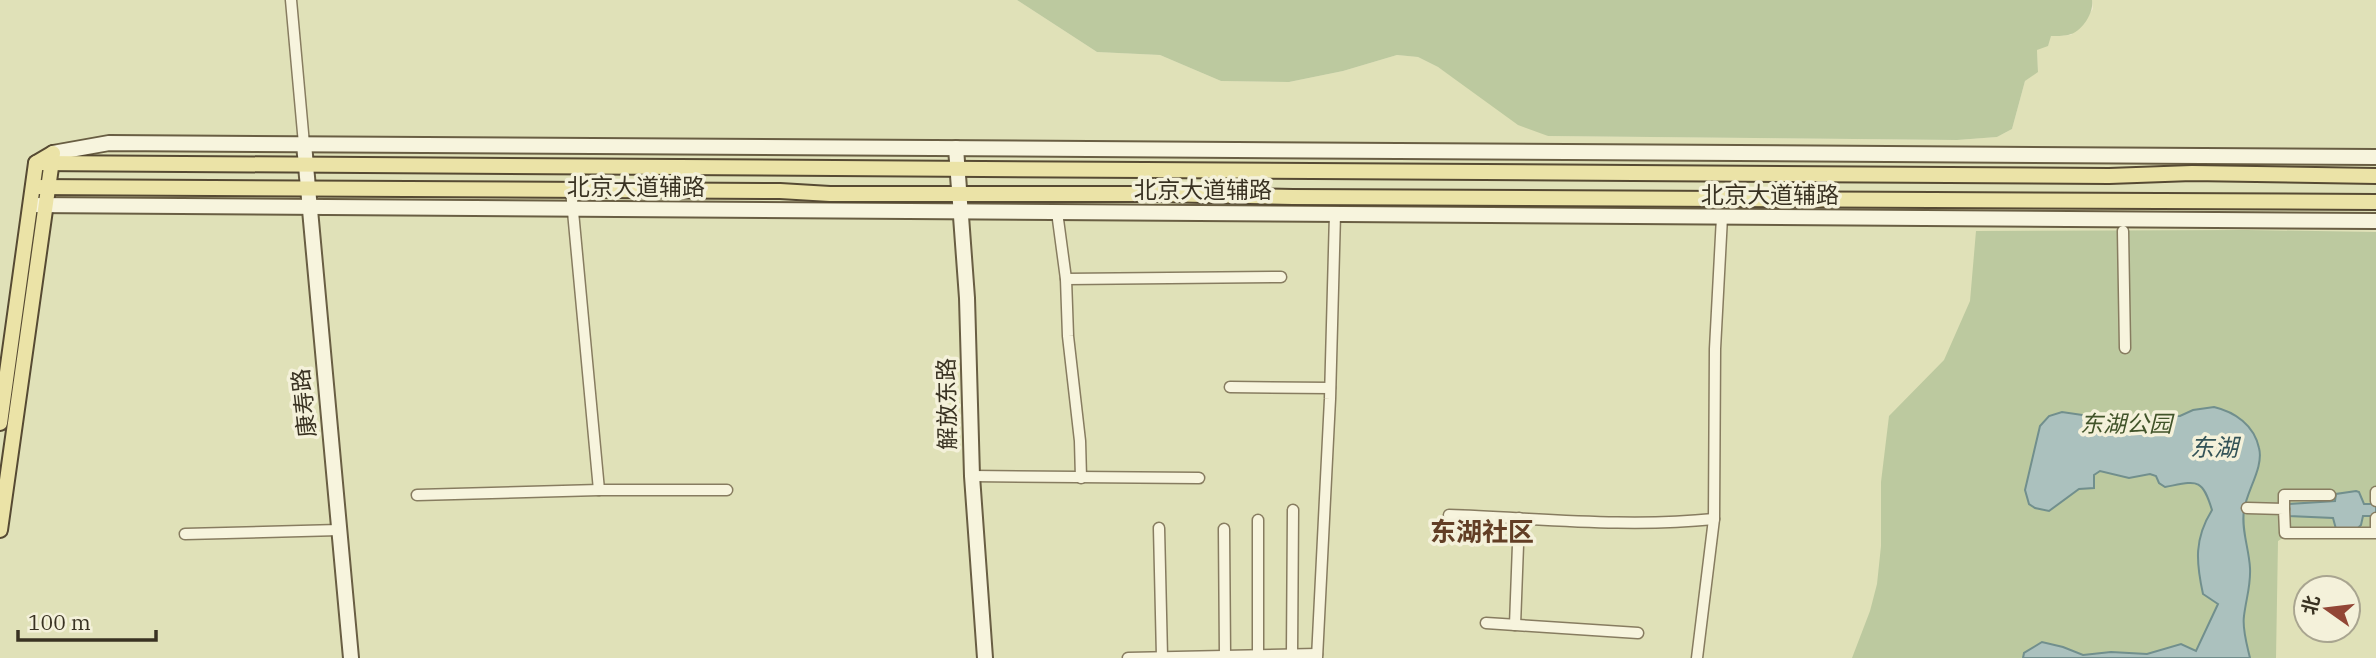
<svg xmlns="http://www.w3.org/2000/svg" width="2376" height="658" font-family="'IBM Plex Serif','Noto Sans SC',serif">
	<rect width="100%" height="100%" fill="#ece8cb"/>
	<path fill="#e0e1b8" fill-rule="evenodd" d="M0,0H1017L1097,52L1160,55L1221,81L1289,82L1343,71L1397,55L1418,57L1438,67L1475,92L1548,136L1957,140L1997,137L2012,129L2025,81L2038,71L2037,50L2051,36L2071,35L2093,9L2092,0H2376V658H0ZM2306,588H2348V630H2306Z"/>
	<g fill="#bcc99f">
		<path d="M1017,0H2092C2094,13 2082,32 2068,35C2063,36 2056,36 2051,36L2048,46L2037,50L2038,72L2025,81L2012,129L1997,137L1957,140L1548,136L1518,125L1438,67L1418,57L1397,55L1343,71L1289,82L1221,81L1160,55L1097,52Z"/>
		<polygon points="2247,230 2376,232 2376,534 2291,533 2278,541 2276,658 1852,658 1870,611 1877,584 1881,546 1881,482 1889,416 1944,360 1970,301 1976,231"/>
	</g>
	<g fill="#abc1be" stroke="#718f8d" stroke-width="2">
		<path d="M2214,407C2235,412 2254,425 2259,448C2264,467 2247,490 2244,510C2241,530 2249,548 2250,568C2251,585 2246,599 2244,616C2242,629 2247,645 2250,658H2023L2024,653L2042,642L2063,647L2083,655L2111,652L2147,654L2181,644L2196,651L2218,604L2203,594C2196,562 2194,539 2212,510C2202,477 2197,481 2165,487L2159,483L2156,476L2150,474L2129,478L2100,471L2094,475V488L2079,489L2049,511L2035,508L2029,504L2025,490L2040,426L2049,416L2062,412L2096,417L2180,416L2193,410Z"/>
		<polygon points="2356,491 2359,492 2364,504 2376,504 2376,516 2363,516 2361,525 2357,529 2336,529 2333,518 2289,516 2289,504 2335,501 2336,494"/>
	</g>
	<g fill="none" stroke-linecap="round" stroke-linejoin="round">
		<defs>
			<g id="street">
				<polyline points="291,0 304,144"/>
				<polyline points="571,190 599,490"/>
				<polyline points="1057,212 1066,279 1068,336 1080,441 1081,478"/>
				<polyline points="2123,231 2125,348"/>
				<polyline points="1066,279 1281,277"/>
				<polyline points="1230,387 1330,388"/>
				<polyline points="972,476 1199,478"/>
				<polyline points="2376,492 2376,501"/>
				<polyline points="417,495 599,490 727,490"/>
				<polyline points="2247,508 2284,509 2285,533 2376,533 2376,518"/>
				<polyline points="2284,509 2284,495 2330,495"/>
				<path d="M1449,515C1537,518 1626,528 1714,519"/>
				<polyline points="1258,520 1258,655"/>
				<polyline points="1159,528 1162,657"/>
				<polyline points="1224,529 1225,656"/>
				<polyline points="185,534 339,530"/>
				<polyline points="1486,623 1638,633"/>
				<polyline points="1515,625 1519,518"/>
				<polyline points="1292,654 1293,510"/>
				<polyline points="1128,658 1317,654"/>
				<polyline points="1317,658 1330,399 1335,214"/>
				<polyline points="1697,658 1714,519 1715,349 1722,217"/>
			</g>
			<g id="secondary">
				<polyline points="304,144 351,658"/>
				<polyline points="956,148 967,298 972,476 985,658"/>
				<polyline points="53,153 109,143 2376,157"/>
				<polyline points="31,205 2376,221"/>
			</g>
			<g id="primary">
				<polyline points="36,163 2109,176 2192,173 2376,176"/>
				<polyline points="33,187 780,191 830,194 1159,194 1293,197 2376,202"/>
				<polyline points="0,423 36,163 53,153 0,530"/>
			</g>
		</defs>
		<use href="#street" stroke="#877c60" stroke-width="13"/>
		<use href="#secondary" stroke="#695e43" stroke-width="18"/>
		<use href="#primary" stroke="#564a33" stroke-width="18"/>
		<use href="#street" stroke="#f7f4dd" stroke-width="10"/>
		<use href="#secondary" stroke="#f7f4dd" stroke-width="14"/>
		<use href="#primary" stroke="#ebe3a7" stroke-width="14"/>
	</g>
	<g text-anchor="middle" stroke-width="7" stroke-linejoin="round" paint-order="stroke">
		<g font-size="23" fill="#393222" stroke="#f4f1da">
			<text x="636" y="195">北京大道辅路</text>
			<text x="1203" y="198">北京大道辅路</text>
			<text x="1770" y="203">北京大道辅路</text>
			<text transform="translate(304 403) rotate(-96)" y="8">康寿路</text>
			<text transform="translate(947 404) rotate(-91)" y="8">解放东路</text>
		</g>
		<g font-size="23" font-style="italic" fill="#41542a" stroke="#f4f1da">
			<text x="2126" y="432">东湖公园</text>
		</g>
		<g font-size="24" font-style="italic" fill="#335357" stroke="#f4f1da">
			<text x="2214" y="456">东湖</text>
		</g>
		<g font-size="26" font-weight="bold" fill="#623e25" stroke="#f4f1da">
			<text x="1482" y="541">东湖社区</text>
		</g>
	</g>
	<g transform="translate(2327 609) rotate(284)"><circle r="33" fill="#f4f1da" stroke="#a9a590" stroke-width="2"/>
	<path d="M0-5L12 26L0 18L-12 26Z" fill="#924635"/>
	<text y="-10" font-size="19" font-weight="bold" text-anchor="middle" fill="#393222">北</text>
	</g>
	<path d="M18 630v10h138v-10" fill="none" stroke="#393222" stroke-width="3.5"/>
	<text x="28" y="630" font-size="21" fill="#393222" stroke="#f4f1da" stroke-width="5" paint-order="stroke">100 m</text>
</svg>
